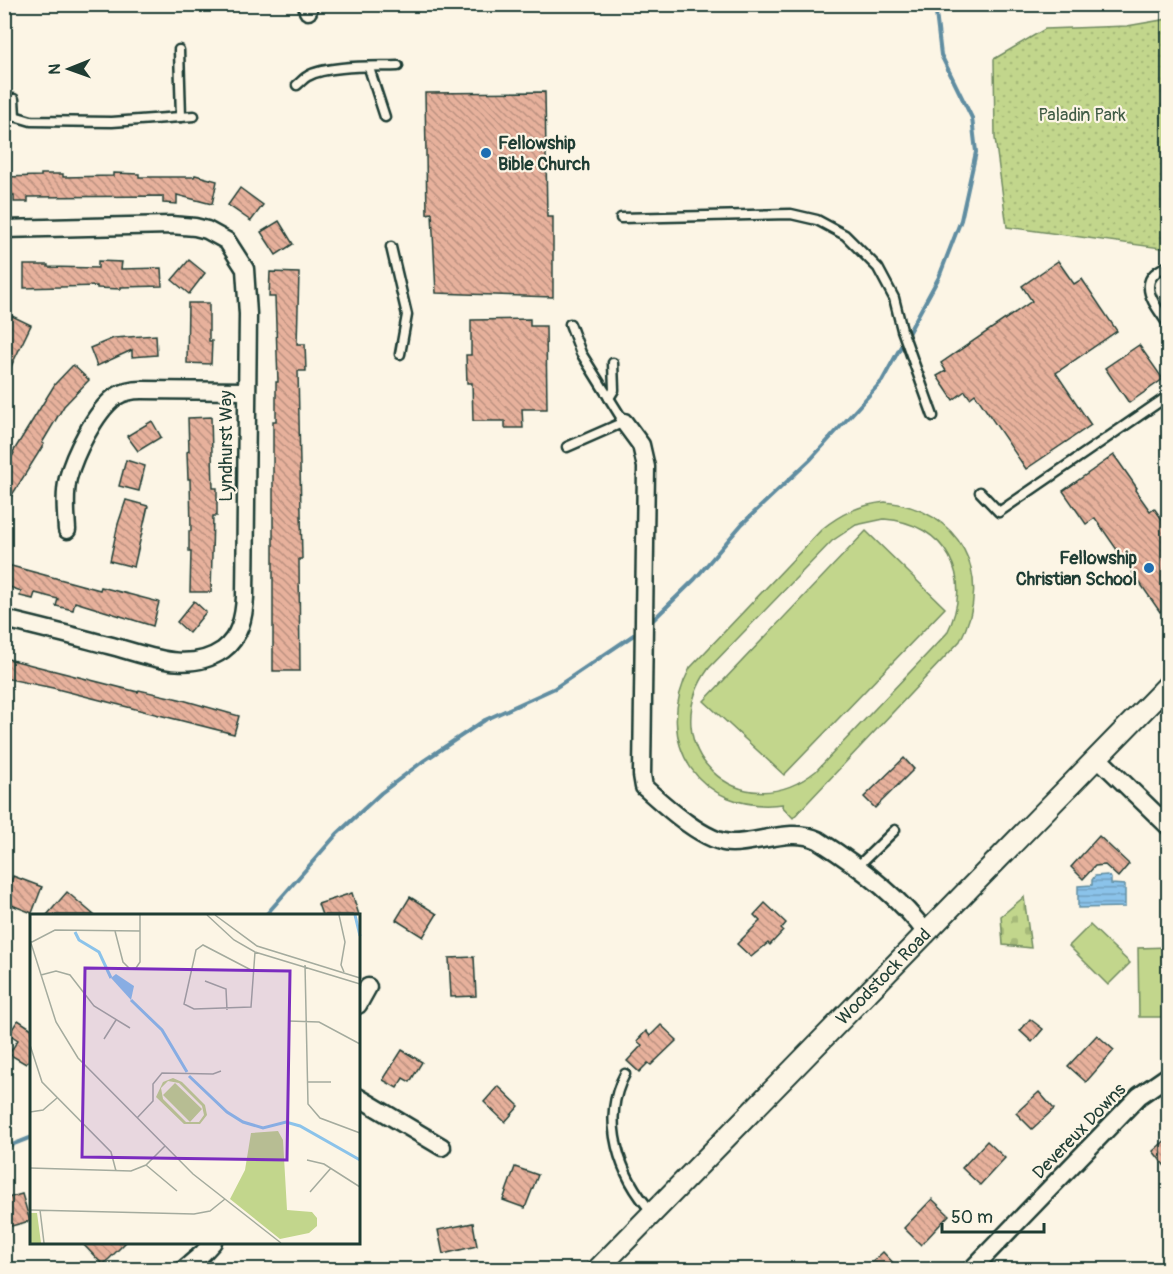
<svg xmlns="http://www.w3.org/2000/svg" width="1173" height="1274" font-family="Pangolin,sans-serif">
	<defs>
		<pattern id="cemetery-stones" width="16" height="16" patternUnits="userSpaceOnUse" patternTransform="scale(1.5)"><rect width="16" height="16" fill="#c2d68c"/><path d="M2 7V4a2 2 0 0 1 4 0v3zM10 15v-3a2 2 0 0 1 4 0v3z" fill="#a6b979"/></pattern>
		<pattern id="park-dots" width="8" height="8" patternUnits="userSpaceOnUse" patternTransform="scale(1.5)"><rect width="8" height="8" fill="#c2d68c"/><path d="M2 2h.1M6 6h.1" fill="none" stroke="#a6b979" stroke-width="1.8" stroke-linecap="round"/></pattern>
		<pattern id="water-rules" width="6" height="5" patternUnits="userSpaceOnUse" patternTransform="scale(1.5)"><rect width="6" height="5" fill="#8bc3ea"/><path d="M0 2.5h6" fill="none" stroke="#71a0be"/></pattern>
		<pattern id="building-back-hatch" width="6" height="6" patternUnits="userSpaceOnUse" patternTransform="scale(1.5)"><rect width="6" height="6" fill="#e7b19c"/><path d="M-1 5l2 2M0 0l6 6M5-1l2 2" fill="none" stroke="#bb9180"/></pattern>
	</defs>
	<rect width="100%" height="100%" fill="#fcf5e5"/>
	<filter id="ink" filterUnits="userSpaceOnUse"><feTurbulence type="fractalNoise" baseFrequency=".0167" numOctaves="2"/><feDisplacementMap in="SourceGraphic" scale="12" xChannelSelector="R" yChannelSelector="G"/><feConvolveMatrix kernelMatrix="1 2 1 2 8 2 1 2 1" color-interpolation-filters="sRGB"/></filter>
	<g filter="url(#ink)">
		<g fill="#c2d68c" stroke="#708a60" stroke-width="1.5" fill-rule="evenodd">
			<path d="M885,502C960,509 995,575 960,641L793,818L782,806L783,804C700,815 651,742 690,668L822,529C842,513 860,505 885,502ZM884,519C946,523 975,578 947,633L816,771C740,832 652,746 709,668L832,541L856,525Z"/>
			<polygon points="866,531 945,608 784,775 704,701"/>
			<polygon points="1090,925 1130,963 1108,985 1069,946"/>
			<polygon points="1168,947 1168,1017 1139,1017 1138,948"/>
		</g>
		<polygon fill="url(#cemetery-stones)" stroke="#708a60" stroke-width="1.5" points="1024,897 1031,948 1003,945 1001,916"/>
		<polygon fill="url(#park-dots)" stroke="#708a60" stroke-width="1.5" points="1168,19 1168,249 1007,227 995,138 994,59 1045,29 1127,26"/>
		<polygon fill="url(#water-rules)" stroke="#608da1" stroke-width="1.5" points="1107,875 1111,878 1111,884 1125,885 1125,907 1078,908 1078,886 1092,885 1092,880 1095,876"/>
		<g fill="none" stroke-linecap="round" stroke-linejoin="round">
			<g stroke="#608da1" stroke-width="4">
				<polyline points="649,624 695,579 742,524 811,459 882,381 939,277 961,220 976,152 972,118 941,55 936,13 938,4"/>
				<polyline points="265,916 337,834 381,793 422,762 485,720 555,688 638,632"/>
				<polyline points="4,1148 32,1137"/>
			</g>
		</g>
		<g fill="url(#building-back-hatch)" stroke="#1f3d34" stroke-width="1.5">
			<polygon points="545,92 547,217 553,217 553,297 436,293 432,213 427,214 425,93"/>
			<polygon points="113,173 139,174 139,177 194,177 195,175 217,181 212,204 177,195 177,204 163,203 163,196 28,197 28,202 14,202 14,195 4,195 4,177 41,176 41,174 63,174 63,177 113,176"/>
			<polygon points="240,188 263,205 251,221 228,205"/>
			<polygon points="279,221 293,244 276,255 261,232"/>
			<polygon points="189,260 205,273 189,294 172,280"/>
			<polygon points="98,261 122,262 121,269 161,268 162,286 121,287 121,289 97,288 97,286 24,288 24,265 48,265 48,267 98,268"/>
			<polygon points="1058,261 1074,284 1082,279 1117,331 1056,373 1091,425 1026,469 975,394 970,398 965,391 953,400 937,376 946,371 941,363 1032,301 1022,286"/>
			<polygon points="270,272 299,273 297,344 305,344 306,371 298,371 302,559 299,559 300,671 273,671 273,421 276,421 276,382 278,382 275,297 269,297"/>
			<polygon points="188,303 209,303 209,341 212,341 211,364 187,363"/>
			<polygon points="10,315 31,325 4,381 4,327"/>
			<polygon points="530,319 530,326 546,326 547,409 522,409 523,428 505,428 505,421 473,421 472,383 467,383 466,355 471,355 471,320"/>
			<polygon points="156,335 157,355 132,357 132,350 97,366 90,348 114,338"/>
			<polygon points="1139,345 1163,379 1129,403 1105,368"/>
			<polygon points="73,365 89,380 64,406 42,443 44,444 4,508 4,469 14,453 13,452 55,384"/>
			<polygon points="211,417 213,488 217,488 217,516 213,516 211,592 190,592 191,551 189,551 189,531 191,531 190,479 188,479 187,452 189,451 188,418"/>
			<polygon points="152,421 161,437 138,451 127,436"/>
			<polygon points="1114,455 1137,488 1135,490 1150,511 1154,508 1168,528 1168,607 1160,612 1095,518 1086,524 1063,491"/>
			<polygon points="126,460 145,466 139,491 119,486"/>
			<polygon points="126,500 148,506 134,567 110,561 118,524"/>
			<polygon points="4,564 100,590 101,587 159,602 153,626 75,602 73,610 56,606 58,599 35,593 33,599 20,596 21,591 4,585"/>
			<polygon points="194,601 206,612 189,633 177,622"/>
			<polygon points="4,658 138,692 139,690 179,699 239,716 234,734 53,688 4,678"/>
			<polygon points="904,758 914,769 875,808 864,797"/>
			<polygon points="1099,836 1129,864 1118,877 1105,865 1095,866 1083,879 1071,867"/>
			<polygon points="13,876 42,887 32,913 4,902"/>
			<polygon points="67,892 94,915 47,915"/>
			<polygon points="352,893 359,915 322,915 318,904"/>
			<polygon points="410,897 437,914 423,937 396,920"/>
			<polygon points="765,903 786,923 781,929 783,931 770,945 768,943 751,957 737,944 760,921 754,915"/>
			<polygon points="474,957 476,996 451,997 449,958"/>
			<polygon points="1030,1019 1043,1029 1032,1042 1020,1031"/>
			<polygon points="18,1020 32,1029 32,1056 26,1064 9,1054 18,1040 9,1034"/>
			<polygon points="661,1025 677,1040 651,1065 648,1063 639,1072 627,1061 642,1045 637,1041 646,1031 650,1036"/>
			<polygon points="1097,1035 1114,1050 1086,1082 1068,1066"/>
			<polygon points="402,1050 422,1062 410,1082 403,1078 397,1088 383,1080"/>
			<polygon points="498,1086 519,1106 505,1122 484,1102"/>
			<polygon points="1039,1092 1054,1109 1032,1129 1016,1113"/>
			<polygon points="1168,1138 1168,1170 1153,1151"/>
			<polygon points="987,1141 1005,1158 980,1185 962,1168"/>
			<polygon points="515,1167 538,1175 525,1208 503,1200"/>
			<polygon points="22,1194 30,1221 4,1228 4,1199"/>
			<polygon points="932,1199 949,1215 921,1245 904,1228"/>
			<polygon points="473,1223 477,1246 443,1254 438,1230"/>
			<polygon points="81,1242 126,1242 103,1265"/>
			<polygon points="883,1252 899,1269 865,1269"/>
		</g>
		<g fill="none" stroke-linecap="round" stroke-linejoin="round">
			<defs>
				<g id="service">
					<polyline points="179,50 181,117"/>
					<polyline points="369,68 385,117"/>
					<path d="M297,85C301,82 304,78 308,76C327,65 376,67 398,66"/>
					<polyline points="14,99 15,116"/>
					<polyline points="4,113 31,121 112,122 194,116"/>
					<polyline points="621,218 791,214 817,220 845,235 878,268 894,298 902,330 933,416"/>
					<polyline points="391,247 407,315 400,354"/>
					<path d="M1168,266C1133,279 1154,304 1168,324"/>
					<polyline points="609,398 614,390 613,363"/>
					<polyline points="567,447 624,422 581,353 570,324"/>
					<polyline points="980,492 999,512 1168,396"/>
					<polyline points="857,867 895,830"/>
					<path d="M625,1074C600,1120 619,1176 653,1213"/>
				</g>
				<g id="minor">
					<polyline points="308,4 308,11"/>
					<path d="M4,229L171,225L195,227L207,230L227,241L245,269L248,314L245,597C244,617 240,637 223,650C187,675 145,654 108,645C73,636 39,627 4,619"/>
					<path d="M624,422L641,445L646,467L642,775L644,787C664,805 705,843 732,843C760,843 792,827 818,840C856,864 900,897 927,934"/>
					<path d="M67,530C66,513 64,495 68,478C74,455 95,412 115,397C123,392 133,390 142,390L246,391"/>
					<polyline points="1098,758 1168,826"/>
					<polyline points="358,1005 368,987"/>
					<polyline points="358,1097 442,1147"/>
					<polyline points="183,1270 203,1253 213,1242"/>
					<polyline points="971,1270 1139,1096 1168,1076"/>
				</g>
				<g id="tertiary">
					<path id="s1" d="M597,1270L1168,685"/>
				</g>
			</defs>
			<use href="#service" stroke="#1f3d34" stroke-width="13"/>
			<use href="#minor" stroke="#1f3d34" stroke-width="21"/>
			<use href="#tertiary" stroke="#1f3d34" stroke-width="24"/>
			<use href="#service" stroke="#fcf5e5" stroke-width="8"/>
			<use href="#minor" stroke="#fcf5e5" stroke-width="16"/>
			<use href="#tertiary" stroke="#fcf5e5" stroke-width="20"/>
		</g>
	</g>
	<g fill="#1f6fb2" stroke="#fcf5e5" stroke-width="2">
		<circle cx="486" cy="153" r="6"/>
		<circle cx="1149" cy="568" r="6"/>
	</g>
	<g text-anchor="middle" stroke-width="4.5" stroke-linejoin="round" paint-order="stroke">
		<g font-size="18" fill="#405c46" stroke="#fcf5e5">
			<text x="1082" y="121">Paladin Park</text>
		</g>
		<g font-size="18" font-weight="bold" fill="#1f3d34" stroke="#fcf5e5" text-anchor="start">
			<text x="498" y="149">Fellowship<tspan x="498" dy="21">Bible Church</tspan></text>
			<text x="1137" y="564" text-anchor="end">Fellowship<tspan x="1137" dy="21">Christian School</tspan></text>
		</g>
		<g font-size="18" fill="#1f3d34" stroke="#fcf5e5">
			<text transform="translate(226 446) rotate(-90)" y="6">Lyndhurst Way</text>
			<text dy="6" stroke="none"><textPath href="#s1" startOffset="410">Woodstock Road</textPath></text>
			<text transform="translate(1079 1131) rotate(-46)" y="6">Devereux Downs</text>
		</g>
	</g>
	<g transform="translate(30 914)">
		<rect width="330" height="330" fill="#fcf5e5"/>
		<path d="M143,164L152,168L175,191L177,201L170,210H154L126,183L133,168ZM138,167L149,169L172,192L174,201L169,208H156L133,185L131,174ZM145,169L172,195L160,208L133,181Z" fill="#c2d68c" fill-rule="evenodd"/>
		<path d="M248,217L253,226L257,296L282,298L287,304V312L279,319L250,325L200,285L215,256L221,219ZM0,299H7L11,329H0Z" fill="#c2d68c"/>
		<path d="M86,60L104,72L101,86L81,64Z" fill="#8bc3ea"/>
		<path fill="none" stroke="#8bc3ea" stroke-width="3" d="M325,1L330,22M45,18L49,26L69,38L81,64M101,86L132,116L157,158M159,162L197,198L213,208L233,214L256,208L270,212L330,246"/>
		<path fill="none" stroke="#a4ab9e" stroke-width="1.5" d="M177,1L204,26L225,38L330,70M185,1L227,32L330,64M309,1L315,28L311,51L314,58M85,17L93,48L100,55L106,54L110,48V1M0,26L26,108L48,144L163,260L251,329M0,29L25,16L110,17M275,51L278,190L290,204L330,219M223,57L173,31L166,36L154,90L164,95L221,93L225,38M11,61L26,57L40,61L64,92L100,114M175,67L196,75L197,96M258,107L289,108L330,130M74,125L86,106M0,131L12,168L81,238L86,257M277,168H301M0,198L13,196L27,184M107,204L123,187V170L132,159L183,160L191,157M277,246L294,250L330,273M116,251L147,277M0,254L101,257L116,251L135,232M280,278L301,254M0,296L164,300L180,297L195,285M10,296L14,329"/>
		<path fill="#7b2cbf" fill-opacity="0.15" stroke="#7b2cbf" stroke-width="3" d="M55,54L260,57L257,246L52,243Z"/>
		<rect width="330" height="330" fill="none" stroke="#1f3d34" stroke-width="3"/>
	</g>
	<rect width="1173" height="1274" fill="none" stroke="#fcf5e5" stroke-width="24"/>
	<rect x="12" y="12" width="1149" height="1250" fill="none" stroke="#1f3d34" stroke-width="2" filter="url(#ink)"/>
	<g transform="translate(69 69) rotate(269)" stroke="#fcf5e5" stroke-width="4.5" paint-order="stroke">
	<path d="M0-4.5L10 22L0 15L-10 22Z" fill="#1f3d34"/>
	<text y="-9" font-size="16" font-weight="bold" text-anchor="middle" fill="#1f3d34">N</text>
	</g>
	<path d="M942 1223v9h102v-9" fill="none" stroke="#1f3d34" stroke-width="3"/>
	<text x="951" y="1223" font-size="18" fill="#1f3d34" stroke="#fcf5e5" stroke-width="4.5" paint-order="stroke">50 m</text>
</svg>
